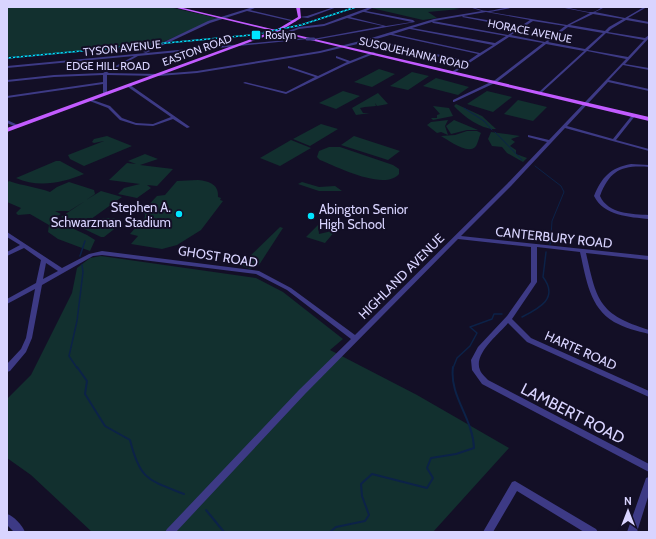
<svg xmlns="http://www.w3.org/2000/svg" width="656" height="539" font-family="Cabin,sans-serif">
	<rect width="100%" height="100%" fill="#130f26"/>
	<g fill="#12302f">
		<polygon points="7,7 169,7 217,18 161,43 7,57"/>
		<polygon points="367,7 448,7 460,9 428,12 437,18 423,20"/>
		<polygon points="379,69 395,74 372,87 354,82"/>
		<polygon points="412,72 429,76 408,90 390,86"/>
		<polygon points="436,78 469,87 458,95 423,86"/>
		<polygon points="343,91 360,96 336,109 319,103"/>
		<polygon points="487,91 512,97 493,112 467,104"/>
		<polygon points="378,93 388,104 377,106 375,103 376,106 365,107 363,105 365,107 360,108 363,113 370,113 356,115 352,108"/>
		<polygon points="518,100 547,107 533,121 504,114"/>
		<path d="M456,104L482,116L496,129C482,130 464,117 454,106Z"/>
		<polygon points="433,106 449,108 453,116 433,120 431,118 437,118 437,115 440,114"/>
		<polygon points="448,120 445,126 448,135 441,132 437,133 427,125 431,122"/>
		<polygon points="454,120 478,130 467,130 451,134 446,126"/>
		<polygon points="321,124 338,129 310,146 293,139"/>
		<path d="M467,131H477L481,133C479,137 478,143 476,146C469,156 448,140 441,136L455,135Z"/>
		<polygon points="491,132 520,136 511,139 515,142 510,146 516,150 516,154 527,158 523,162 507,153 502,147 492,146 488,139"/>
		<polygon points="107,136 132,146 84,166 70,159 68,155 104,141 94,143 92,142 94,139"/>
		<polygon points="354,136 400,151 388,160 341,145"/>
		<polygon points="291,140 311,148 280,166 260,158"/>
		<path d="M340,147L393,165L399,169V174C385,191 337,167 320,160L317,157L319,151L329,147Z"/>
		<polygon points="145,154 158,159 140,165 173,169 157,186 147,185 151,188 137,198 118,194 124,188 140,184 109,180 127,163 136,164 128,161"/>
		<path d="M56,161H60L84,174C62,183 38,188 16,178Z"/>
		<path d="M198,180C210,181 219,185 218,197L221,198L220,200L223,201L201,230L177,245L162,249L131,244L138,236L130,234L145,217V214L141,213L157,196L165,195L177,181Z"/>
		<path d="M9,181C23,186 37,187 50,192L57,187L69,182L94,190L95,194L86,200L101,191L122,197L84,224L61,217L85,201L69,211H55L61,214L52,219L87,235L95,240L90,251L58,239L48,232L49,225L30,214L18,215L16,213L21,208L7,202V183Z"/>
		<polygon points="302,182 319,187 335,186 342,191 319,191 298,184"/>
		<polygon points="104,218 115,218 122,223 104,237 101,237 82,228 88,223"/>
		<polygon points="318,225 319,234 336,230 325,243 306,237"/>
		<polygon points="280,227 283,228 259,265 250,269 244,267 242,264 244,262"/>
		<polygon points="101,256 256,278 283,292 343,339 330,350 417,395 509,448 433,532 92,532 31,475 7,458 7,399 31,375 72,293 77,268 90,258"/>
	</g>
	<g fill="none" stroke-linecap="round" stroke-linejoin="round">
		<g stroke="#0c2248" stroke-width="1">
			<polyline points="464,108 484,121 492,130"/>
			<polyline points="495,132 522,160"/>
			<polyline points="535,166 561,186 564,192 552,221 551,236"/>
		</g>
		<g stroke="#0c2248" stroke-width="1.5">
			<polyline points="550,244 552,240 551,235"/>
			<polyline points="80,256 85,241"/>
			<path d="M522,317C540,308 559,298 543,277L546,252"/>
			<polyline points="77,368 69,356 77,321 83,272 82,265"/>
			<polyline points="453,368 457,358 470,346 477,333 470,327 492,319 494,314 502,314"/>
		</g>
		<g stroke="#0c2248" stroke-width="2">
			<path d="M77,367L87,381L85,394L105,426L130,440C140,480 148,480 184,494"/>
			<polyline points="206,510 224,532"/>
			<path d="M330,532L336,527L365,521L369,515L362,496L361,484L372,474L427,488L433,478L427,468L431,458L456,454L474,448C473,418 449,396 453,367"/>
		</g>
		<g fill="#3d3a85" fill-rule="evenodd">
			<polygon points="253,7 257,7 250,10 296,21 295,22 247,11 210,23 146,53 143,52 208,21"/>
			<polygon points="334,7 337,7 308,18 299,17 307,16"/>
			<path d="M370,7L372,8L366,11L413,20L415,22L314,40L313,39L383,26L347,18L324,26L299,29L285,34L283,33L299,27L324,24ZM363,12H364L412,22L386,26L350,17Z"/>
			<path d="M469,7C475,7 481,11 488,11C497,10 506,7 516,7L490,12L567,25L590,13L560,7C568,7 587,13 593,12C598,11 600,7 605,7L595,12L625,18L644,7H647L628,18L649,22V24L626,20L611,29L608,32L645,38L649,35V38L625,64L649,68V70L623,65L609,80L649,89V91L608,82L567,126L613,139L633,114H635V116L616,140L649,149V151L565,128L511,186L461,236L649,256V260L586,253C597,302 599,314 649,330V334C637,331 625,328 614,322C589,307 586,278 580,252L537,247V282L512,319L531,338L649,391V397L527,342L508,323C499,334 473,354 480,370C481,373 485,377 488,380L649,464V472L482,384L472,370L471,360L478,347L507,316L531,282V247L458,239L305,394L176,532H165L167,529L299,390L351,339L287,290L256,274L102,255L93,256L42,285L32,338L26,352L10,371L7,372V364L21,349L26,338L35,289L7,304V299L36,283L41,260L24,248L7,256V252L20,245L7,237V232L62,268L89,254L102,251L259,271L291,288L355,335L507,184L547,142L528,137V135L549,140L626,59L587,51L540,94H539V92L584,51L546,44L497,82L454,102H453V100L495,80L543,43L509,37L454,73H453V71L466,63L370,41L320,53L197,73L159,76L107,75V94L105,95L103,94V84L7,98V96L103,82V75L54,77L7,82V80L54,75L103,73L134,56L7,68V66L307,38L308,39L138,56L107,73L159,74L197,71L320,51L368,39L434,19L482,11ZM486,12L530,20L521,26L463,16L462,17L519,28L508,35L433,21H434ZM593,14L623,19L609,27L605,31L570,25ZM533,21L565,26L545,42L511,35ZM432,22L433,23L506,36L495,43L412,28ZM568,27L603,33L585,49L548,42ZM409,29H410L493,45L480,53L393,34ZM606,33L644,40L628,57L588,50ZM390,35H391L478,54L468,61L373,40ZM46,263L58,271L43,279Z"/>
			<polygon points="373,52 376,53 346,65 286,94 243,83 245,82 286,92 315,77 288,68 288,66 318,76 347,62 336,58 336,56 350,61"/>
			<polygon points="128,85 130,85 190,127 187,128 173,119 153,126 136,125 120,120 108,108 87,100 90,99 110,106 122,118 136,123 153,124 171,117 128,87"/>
			<polygon points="7,120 18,125 19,126 16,127 7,123"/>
			<path d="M631,164L649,165V167C622,165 610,170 600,196C608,214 632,214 649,215V219C629,217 604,216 594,196C602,177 610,168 631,164Z"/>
			<polygon points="649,477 649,494 637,532 627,532 645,481 646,478"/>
			<polygon points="515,481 596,529 598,532 584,532 517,491 493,532 483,532 512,482"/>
			<path d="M7,514C14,516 22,525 25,532H14L7,525Z"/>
		</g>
		<polygon fill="#c25bff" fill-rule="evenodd" points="173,7 179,7 276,30 298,17 296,7 300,7 301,18 280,31 649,117 649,121 277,32 7,132 7,128 273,31"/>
		<defs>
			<polyline id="rail" points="7,58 251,35 301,25 356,7"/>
		</defs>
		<use href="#rail" stroke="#00e5ff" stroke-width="1.5"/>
		<use href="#rail" stroke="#130f26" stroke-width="1" stroke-dasharray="2" stroke-linecap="butt"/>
		<polyline stroke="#3d3a85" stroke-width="3" points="307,39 314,39"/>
	</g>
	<g fill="#00e5ff" stroke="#130f26" stroke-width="1.5">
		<rect x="251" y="30" width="10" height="10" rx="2"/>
		<circle cx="179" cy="214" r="4"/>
		<circle cx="311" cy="216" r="4"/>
	</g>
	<g text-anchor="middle" stroke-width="4" stroke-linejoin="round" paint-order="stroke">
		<g font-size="11" fill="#d9d4ff" stroke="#130f26">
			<text transform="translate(530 31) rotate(11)" y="4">HORACE AVENUE</text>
			<text transform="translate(122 48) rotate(-6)" y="4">TYSON AVENUE</text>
			<text transform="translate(197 50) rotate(-20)" y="4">EASTON ROAD</text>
			<text transform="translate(414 53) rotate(13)" y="4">SUSQUEHANNA ROAD</text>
			<text x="108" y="70">EDGE HILL ROAD</text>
		</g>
		<g font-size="11" fill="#d9d4ff" stroke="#130f26" text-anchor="start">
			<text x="265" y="39">Roslyn</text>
		</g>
		<g font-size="13" fill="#d9d4ff" stroke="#130f26" text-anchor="end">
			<text x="171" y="212">Stephen A.<tspan x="171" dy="15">Schwarzman Stadium</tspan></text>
			<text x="319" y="214" text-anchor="start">Abington Senior<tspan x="319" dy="15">High School</tspan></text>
		</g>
		<g font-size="13" fill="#d9d4ff" stroke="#130f26">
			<text transform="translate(554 237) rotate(6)" y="5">CANTERBURY ROAD</text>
			<text transform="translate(218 256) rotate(9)" y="5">GHOST ROAD</text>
			<text transform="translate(401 276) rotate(-45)" y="5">HIGHLAND AVENUE</text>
			<text transform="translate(581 350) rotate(24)" y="5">HARTE ROAD</text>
		</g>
		<g font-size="16" fill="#d9d4ff" stroke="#130f26">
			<text transform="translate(573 413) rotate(27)" y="6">LAMBERT ROAD</text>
		</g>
	</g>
	<rect width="656" height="539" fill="none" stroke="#d9d4ff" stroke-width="16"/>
	<g transform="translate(628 511)" stroke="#130f26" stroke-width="3" paint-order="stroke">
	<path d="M0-3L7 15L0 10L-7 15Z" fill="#d9d4ff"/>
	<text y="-6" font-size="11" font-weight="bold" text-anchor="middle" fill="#d9d4ff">N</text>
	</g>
</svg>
